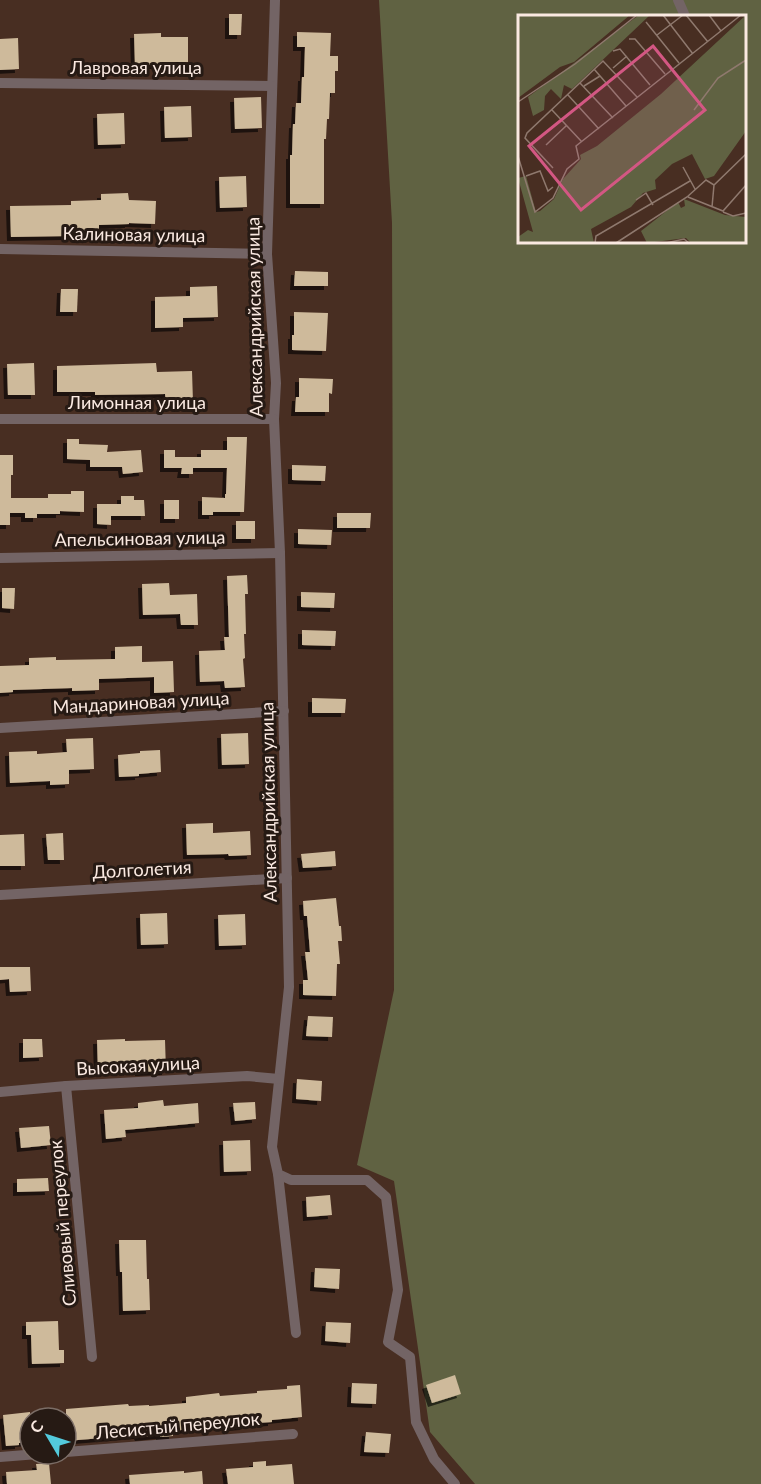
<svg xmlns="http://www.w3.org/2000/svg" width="761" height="1484" font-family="Lato,sans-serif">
	<defs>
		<filter id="shadow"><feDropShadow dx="-4" dy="4" stdDeviation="0" flood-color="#0009"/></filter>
	</defs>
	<rect width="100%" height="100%" fill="#482e22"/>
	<path fill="#606242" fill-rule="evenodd" d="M379,0H761V1484H475L430,1432L394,1181L357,1165L394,990L392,223ZM520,16H744V242H520Z"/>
	<g fill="#ceba9b" filter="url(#shadow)">
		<polygon points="229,14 242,14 241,35 229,35"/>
		<polygon points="297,32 331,33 330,56 338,56 338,71 335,71 335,93 330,93 329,119 327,119 326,139 324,139 324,204 290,204 290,155 292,155 293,124 295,124 296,103 301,103 302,77 304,77 305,47 297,47"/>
		<polygon points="161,33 161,37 188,37 188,62 162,62 162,65 135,65 134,34"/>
		<polygon points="18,38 19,69 0,70 0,39"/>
		<polygon points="261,97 262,128 235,129 234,98"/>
		<polygon points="191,106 192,137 165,138 164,107"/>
		<polygon points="124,113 125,144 98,145 97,114"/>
		<polygon points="246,176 247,207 220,208 219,177"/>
		<polygon points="128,193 129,200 156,201 155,224 129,223 129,224 99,225 99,231 68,232 68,236 11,237 10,206 71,205 71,201 101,200 101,194"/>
		<polygon points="295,271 328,272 328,286 294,286"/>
		<polygon points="217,286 218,317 183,318 183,327 155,328 155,297 190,296 190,287"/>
		<polygon points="61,289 78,289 77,312 60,312"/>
		<polygon points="294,312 328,313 326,351 292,350 292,335 294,335"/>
		<polygon points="34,363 35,395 8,395 7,364"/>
		<polygon points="156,363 157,372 192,371 193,402 166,403 165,394 95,395 95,392 57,392 57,366"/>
		<polygon points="299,378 333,379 332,394 329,393 329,412 295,412 296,397 299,397"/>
		<polygon points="227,437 247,437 244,512 213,512 213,515 202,515 202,497 225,498 225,494 226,494 227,468 193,468 193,474 181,474 182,468 164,468 164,450 175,450 175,457 201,457 201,450 227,450"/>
		<polygon points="67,439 79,439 79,444 108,445 107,452 141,450 143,472 123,474 122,467 90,467 90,460 67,459"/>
		<polygon points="0,455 13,455 13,475 11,475 11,498 48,498 48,494 71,494 71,491 84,491 84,512 60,511 60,514 37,514 37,518 25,518 25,513 10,513 10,525 0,525"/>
		<polygon points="292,465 326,466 325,481 292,480"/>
		<polygon points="121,496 134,496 134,500 144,500 145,516 111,516 111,525 97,524 97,504 121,504"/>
		<rect x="164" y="500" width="15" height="19"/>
		<polygon points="337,513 371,513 370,528 337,528"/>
		<rect x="236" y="521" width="19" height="18"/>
		<polygon points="298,529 332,530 331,545 298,544"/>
		<polygon points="247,575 248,594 245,594 246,634 244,634 245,658 243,659 245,687 225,688 224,681 200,682 199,651 225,650 224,637 229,637 227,576"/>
		<polygon points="169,583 170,595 197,594 198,625 181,625 180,614 143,615 142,584"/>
		<polygon points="2,588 15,588 14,609 2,608"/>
		<polygon points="301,592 335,593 334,608 301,607"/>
		<polygon points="302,630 336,631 335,646 302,645"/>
		<polygon points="142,646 142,662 173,661 174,692 154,693 154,677 99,679 99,690 72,691 72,688 13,690 13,692 0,693 0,666 29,665 29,658 56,657 56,660 115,659 115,647"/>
		<polygon points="312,698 346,699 345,713 312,713"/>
		<polygon points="248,733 249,764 222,765 221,734"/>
		<polygon points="93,738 94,769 69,770 69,784 50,785 50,781 10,783 9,752 37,751 37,754 67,752 66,739"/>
		<polygon points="160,750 161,772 139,774 139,776 119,777 118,755 140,753 140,751"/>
		<polygon points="213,823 213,833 250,831 251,855 229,856 228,854 187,855 186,824"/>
		<polygon points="63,833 64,860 48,860 46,834"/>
		<polygon points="24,834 25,866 0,866 0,835"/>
		<polygon points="335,851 336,866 303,868 301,854"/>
		<polygon points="336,898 339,926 341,926 342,941 338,941 340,964 337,964 336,996 303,995 303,980 308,980 305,952 310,952 307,916 304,916 303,901"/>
		<polygon points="167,913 168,944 141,945 140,914"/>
		<polygon points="245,914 246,945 219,946 218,915"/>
		<polygon points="0,967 30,967 31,991 10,992 9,979 0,980"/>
		<polygon points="308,1016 333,1017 332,1037 306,1036"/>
		<polygon points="23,1039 42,1039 43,1057 23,1058"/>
		<polygon points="125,1039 125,1041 165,1040 166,1071 139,1072 139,1070 98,1071 97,1040"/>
		<polygon points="297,1079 322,1081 321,1101 296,1099"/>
		<polygon points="163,1100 164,1106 198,1103 199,1123 125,1130 126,1137 106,1139 104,1110 138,1108 138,1103"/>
		<polygon points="255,1102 256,1119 235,1121 233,1103"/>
		<polygon points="49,1126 51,1145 21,1148 19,1128"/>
		<polygon points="250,1140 251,1171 224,1172 223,1141"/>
		<polygon points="48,1178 49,1191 17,1192 17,1179"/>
		<polygon points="330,1195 332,1215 307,1217 306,1197"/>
		<polygon points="119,1240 146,1240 147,1279 149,1279 150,1310 123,1311 122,1272 120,1272"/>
		<polygon points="315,1268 340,1269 339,1289 314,1287"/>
		<polygon points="58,1321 59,1350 64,1350 64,1363 32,1364 31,1335 26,1335 26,1322"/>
		<polygon points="326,1322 351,1323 350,1343 325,1341"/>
		<polygon points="455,1375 461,1394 432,1403 426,1385"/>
		<polygon points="352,1383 377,1384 376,1404 351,1403"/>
		<polygon points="300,1385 302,1417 272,1420 272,1422 244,1424 244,1426 231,1427 231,1424 173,1431 173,1436 160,1437 160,1435 139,1437 138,1435 66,1441 66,1409 128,1404 129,1406 149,1405 149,1406 186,1403 186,1397 219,1393 220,1396 257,1393 257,1391 287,1389 287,1386"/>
		<polygon points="30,1412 30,1442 19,1443 19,1445 6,1446 3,1415"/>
		<polygon points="366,1432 391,1434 389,1453 364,1452"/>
		<polygon points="266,1461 266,1466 292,1464 294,1484 228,1484 226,1469 253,1467 253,1462"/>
		<polygon points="49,1463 51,1484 7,1484 6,1472 37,1470 36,1464"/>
		<polygon points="184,1471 184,1473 202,1471 203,1484 130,1484 129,1475"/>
	</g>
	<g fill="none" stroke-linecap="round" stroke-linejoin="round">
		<g stroke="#736465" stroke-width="10">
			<polyline points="275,0 267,254 276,383 274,419 280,553 289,987 272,1147 278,1174 291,1180 367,1180 386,1197 398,1290 388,1342 410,1357 416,1422 434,1459 455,1484"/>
			<polyline points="678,0 685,16"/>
			<polyline points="0,83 272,86"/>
			<polyline points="0,249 267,254"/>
			<polyline points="0,419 274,419"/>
			<polyline points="0,558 280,553"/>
			<polyline points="0,728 284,711"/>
			<polyline points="0,895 287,878"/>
			<polyline points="66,1086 92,1357"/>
			<polyline points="0,1092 66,1086 247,1076 279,1079"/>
			<polyline points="278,1174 296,1333"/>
			<polyline points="66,1452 293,1434"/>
			<polyline points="0,1457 38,1454"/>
		</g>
	</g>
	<g text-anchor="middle" stroke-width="6" stroke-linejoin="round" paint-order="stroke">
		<g font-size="18" fill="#fae9e1" stroke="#261a14">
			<text x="136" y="74">Лавровая улица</text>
			<text transform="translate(134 235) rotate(1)" y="6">Калиновая улица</text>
			<text transform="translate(255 317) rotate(-91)" y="6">Александрийская улица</text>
			<text x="137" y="409">Лимонная улица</text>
			<text transform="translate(140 539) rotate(-1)" y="6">Апельсиновая улица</text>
			<text transform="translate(141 703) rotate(-3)" y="6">Мандариновая улица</text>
			<text transform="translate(269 802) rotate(-91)" y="6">Александрийская улица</text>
			<text transform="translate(142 870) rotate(-3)" y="6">Долголетия</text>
			<text transform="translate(138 1066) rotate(-3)" y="6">Высокая улица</text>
			<text transform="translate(63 1223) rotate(-95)" y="6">Сливовый переулок</text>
			<text transform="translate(178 1426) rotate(-5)" y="6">Лесистый переулок</text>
		</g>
	</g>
	<g transform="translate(518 15)">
		<rect width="228" height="228" fill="#482e22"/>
		<path d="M0,0L88,1L112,0L56,47L42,52L0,83ZM121,0H132L54,74L46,70L43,84L33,74L27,81L26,95L15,101L10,82ZM228,0V116L196,161L187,164L174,139L154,149L137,165L138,174L125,178L113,192L73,214L76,228H0V222L10,215L15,217L0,163L8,161L18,197L22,196L36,184L45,164L63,144L62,140L79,131L143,79ZM166,184L207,200L228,202V228H173L168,223L129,228L123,216L160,187L163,193L167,191Z" fill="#606242"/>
		<path fill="none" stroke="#8f796e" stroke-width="1.5" d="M145,0L175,39M168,0L190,27M191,0L203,16M128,7L161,48M139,20L165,0M111,24H117L147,59M95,36L102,34L132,70M95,53L109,41M76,54L108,91M62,68L95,103M66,71L82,61M50,80L81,114M0,87L57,49L119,0M34,95L64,127M176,95L200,63L228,45M28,130L49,110M0,141L17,197L35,183L49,154L61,144L58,131L223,0M165,152L177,174M35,153L7,123L9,118L85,46L119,82M8,161L22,156L30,176L35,172M170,182L205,196L228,170M118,185L128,178L135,190M194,192L196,170M205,197L215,201L228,198M77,228L78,221L172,166M98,228L169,182L188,165L196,170L228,139M148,228L166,224L171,228"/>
		<path fill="#d35783" fill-opacity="0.15" stroke="#d35783" stroke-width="3" d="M135,31L187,95L63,195L11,131Z"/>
		<rect width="228" height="228" fill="none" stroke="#fae9e1" stroke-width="3"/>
	</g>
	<g transform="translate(48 1436) rotate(309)"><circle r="28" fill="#261a14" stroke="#7b6d66" stroke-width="1.5"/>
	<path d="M0-4.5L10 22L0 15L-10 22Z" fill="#53cadc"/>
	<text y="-9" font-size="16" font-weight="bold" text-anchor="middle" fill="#fae9e1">С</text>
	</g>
</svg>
